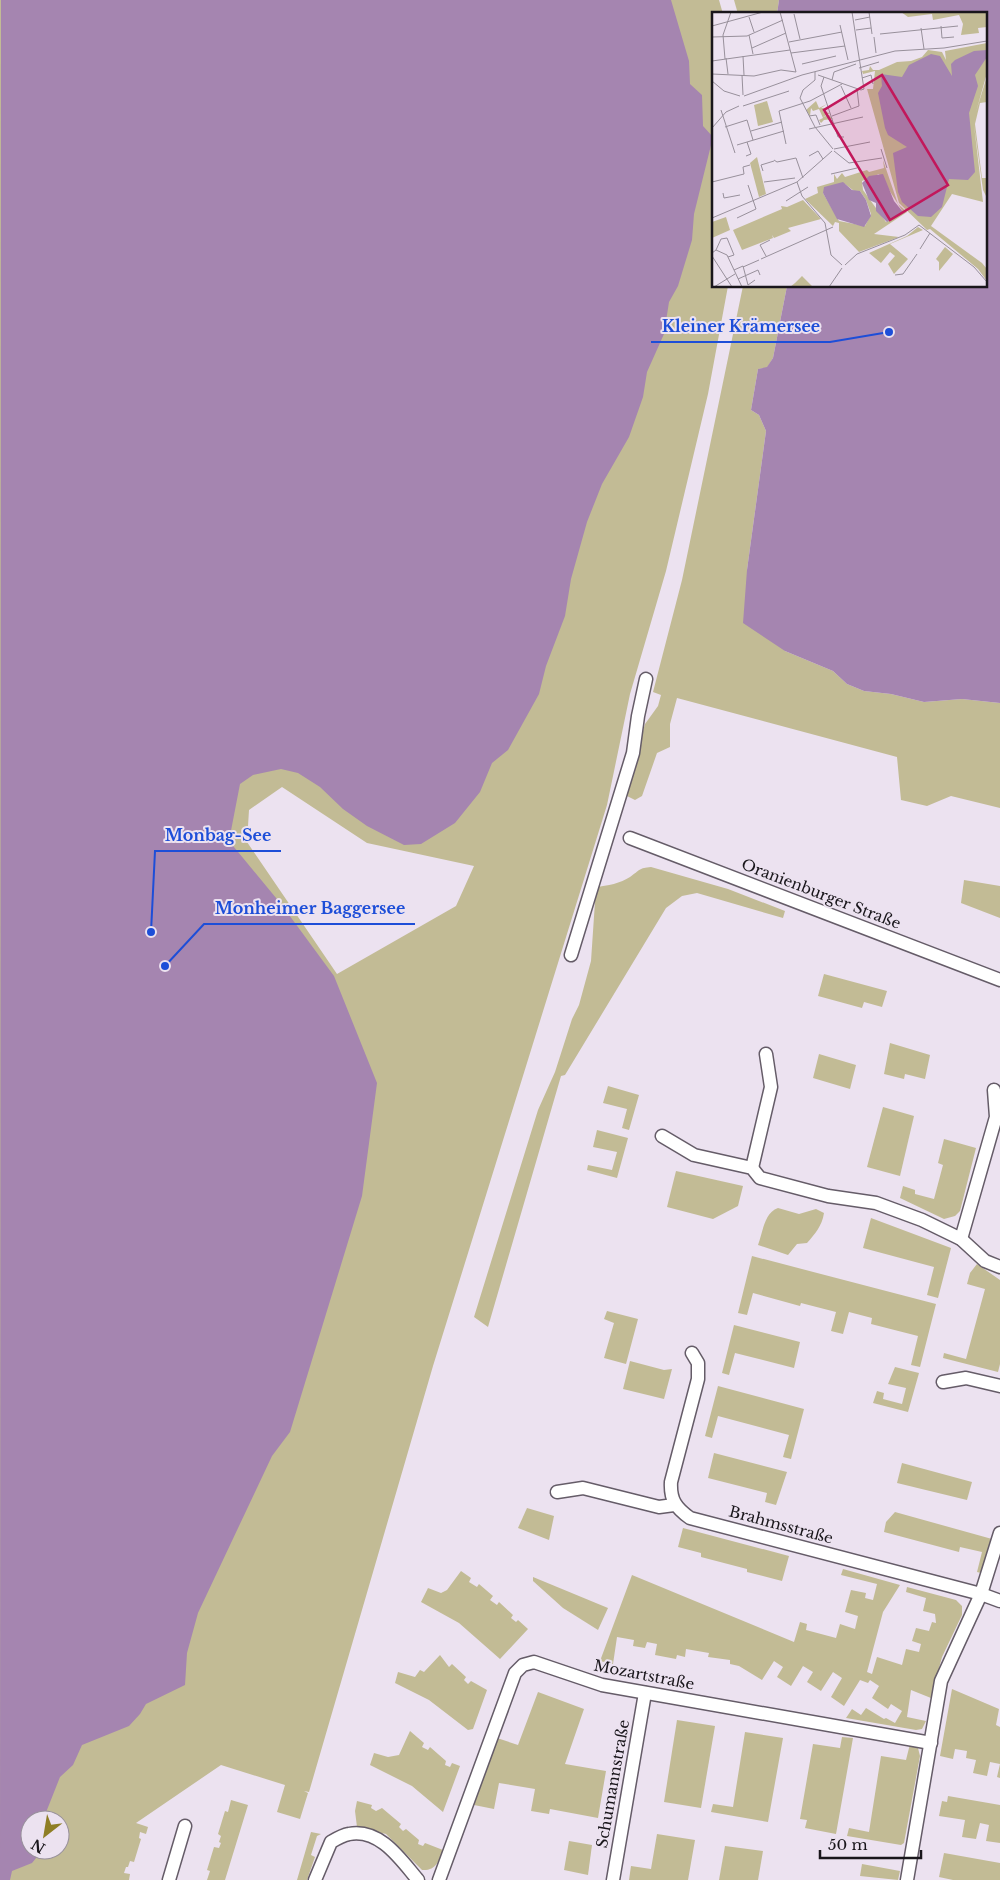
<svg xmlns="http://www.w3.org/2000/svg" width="1000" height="1880" font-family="'Libre Baskerville',serif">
	<rect width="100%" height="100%" fill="#ece2f0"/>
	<g fill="#c2bb95" fill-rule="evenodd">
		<path d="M0,0H719L723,14H714V286H728L708,394L666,571L630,694L607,805L433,1366L309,1792L304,1791L308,1793L300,1819L277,1812L285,1785L221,1765L136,1823L148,1827L146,1834L140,1832L139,1838L141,1839L134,1862L130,1861L128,1867H126L124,1873L130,1874L129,1880H0ZM282,787L367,843L474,866L456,906L337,974L247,842L249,810ZM30,1820H60V1850H30Z"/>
		<polygon points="734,0 779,0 777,14 738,14"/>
		<polygon points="743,286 787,286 773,358 767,368 758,369 751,410 759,415 766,431 747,570 785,651 833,671 847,684 864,691 891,694 924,702 962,699 1000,703 1000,808 951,796 927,806 901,800 897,757 677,698 670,724 670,747 657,753 642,796 635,800 625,795 645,724 658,706 661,695 653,692 682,580"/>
		<path d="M651,867L728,889L785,911L783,918L697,893L682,896L666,908L565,1075L561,1076L488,1327L474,1317L538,1110L555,1072L572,1019L579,1005L591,961L596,887C607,886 621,883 630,877C640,870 639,868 651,867Z"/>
		<polygon points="964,880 1000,886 1000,918 961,903"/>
		<polygon points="824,974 887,991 882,1007 864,1002 862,1008 818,996"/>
		<polygon points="890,1043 930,1055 925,1079 905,1074 904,1079 884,1074"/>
		<polygon points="819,1054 856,1065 850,1089 813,1078"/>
		<polygon points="608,1086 639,1095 629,1130 622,1128 627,1109 603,1103"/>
		<polygon points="883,1107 914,1116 900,1176 867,1167"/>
		<polygon points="597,1130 628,1138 617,1178 587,1170 588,1165 612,1170 617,1152 593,1147"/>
		<polygon points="944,1139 976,1148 960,1211 955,1216 944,1219 900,1198 903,1186 915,1190 915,1194 934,1199 943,1165 938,1163"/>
		<polygon points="676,1171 743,1186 738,1206 713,1219 667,1207"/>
		<path d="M778,1208L799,1214L816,1209L824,1213C822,1226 815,1234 807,1243L797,1244L788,1255L758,1245C763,1232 764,1213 778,1208Z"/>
		<polygon points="871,1218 951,1248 938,1298 927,1295 934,1267 863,1248"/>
		<polygon points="752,1256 936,1304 920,1367 911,1365 918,1336 871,1324 872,1318 849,1312 843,1334 831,1331 836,1312 801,1303 800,1306 753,1293 747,1315 738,1313"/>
		<polygon points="977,1264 1000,1280 1000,1364 998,1372 943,1358 944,1353 966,1359 985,1289 967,1284 970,1273"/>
		<polygon points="607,1311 638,1319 626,1364 604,1358 614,1323 604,1319"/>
		<polygon points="734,1325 800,1342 794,1368 735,1353 729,1375 722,1373"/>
		<polygon points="630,1361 664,1370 672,1369 664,1399 623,1389"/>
		<polygon points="895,1367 919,1373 908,1412 873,1403 877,1391 884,1393 883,1399 902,1404 906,1388 888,1384"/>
		<polygon points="718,1386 804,1409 791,1459 783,1457 789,1435 718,1416 712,1438 705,1436"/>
		<polygon points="714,1453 787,1472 776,1505 765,1502 767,1493 708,1478"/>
		<polygon points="902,1463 972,1482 967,1500 897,1483"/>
		<polygon points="527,1508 554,1516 549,1540 518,1528"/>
		<polygon points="895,1512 992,1539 983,1570 981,1573 977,1572 982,1552 960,1547 959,1552 884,1532 886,1522"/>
		<polygon points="683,1528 789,1556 782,1581 747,1572 747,1569 701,1557 701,1553 678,1547"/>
		<polygon points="843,1569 900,1585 883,1612 867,1672 872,1674 877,1657 902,1665 906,1649 919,1652 921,1644 912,1641 916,1628 929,1631 932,1622 936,1623 935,1614 923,1611 926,1598 906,1592 907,1587 956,1600 962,1606 962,1615 942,1657 931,1698 911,1690 907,1717 926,1721 922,1729 916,1730 846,1718 852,1709 861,1715 866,1708 884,1719 886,1718 895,1723 902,1711 891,1704 888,1709 872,1698 879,1686 870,1680 868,1683 860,1680 844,1706 831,1697 842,1678 833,1672 821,1691 807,1682 813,1672 803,1666 791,1686 777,1677 783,1667 774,1661 762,1680 739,1666 730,1664 730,1660 708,1657 709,1653 686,1649 685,1657 677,1655 676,1659 655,1655 657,1644 647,1642 645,1648 633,1646 634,1640 617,1637 613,1664 600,1661 632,1575 794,1642 800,1622 807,1624 806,1630 836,1638 840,1624 855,1629 858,1616 845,1612 851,1590 866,1593 865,1598 873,1600 877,1584 841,1575"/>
		<polygon points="461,1571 471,1578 469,1582 477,1587 479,1584 493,1596 490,1600 497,1605 499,1602 513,1615 511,1618 516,1622 518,1620 528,1629 500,1659 459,1623 421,1602 428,1588 441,1593 447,1590"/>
		<polygon points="533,1577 608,1608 598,1630 563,1608 533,1581"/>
		<polygon points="440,1655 449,1667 452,1664 466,1677 464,1680 468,1684 471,1681 487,1690 473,1729 468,1730 429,1700 395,1683 398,1672 415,1677 420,1670 424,1672"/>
		<polygon points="952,1689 999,1709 996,1725 1000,1727 1000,1778 997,1777 1000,1764 990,1762 987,1776 973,1773 976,1760 966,1758 967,1751 955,1749 953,1759 940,1756"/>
		<polygon points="538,1692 584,1709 565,1764 606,1771 598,1818 550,1809 549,1814 531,1811 535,1789 499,1783 494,1809 474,1805 497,1738 518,1745"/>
		<polygon points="677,1720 715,1726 701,1808 664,1802"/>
		<polygon points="410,1731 424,1743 422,1747 428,1750 430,1747 446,1761 445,1765 450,1767 452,1763 460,1766 443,1812 412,1786 370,1765 374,1753 388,1757 399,1755"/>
		<polygon points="745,1732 783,1738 768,1822 711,1812 713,1804 733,1807"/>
		<polygon points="842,1737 853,1738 836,1834 805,1828 807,1820 800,1819 813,1744 840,1748"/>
		<polygon points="910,1744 918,1748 920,1756 904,1843 901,1845 847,1836 849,1828 869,1832 881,1756 906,1760"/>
		<polygon points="948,1796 1000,1805 1000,1843 986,1841 989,1825 980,1823 976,1839 962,1837 965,1820 939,1816 942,1801 947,1802"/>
		<polygon points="231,1800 248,1805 225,1880 207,1880 210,1871 207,1870 214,1847 219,1848 221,1843 219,1842 221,1836 218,1834 225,1811 228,1812"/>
		<path d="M357,1801L372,1805L371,1808L376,1811L382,1808L401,1824L399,1827L403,1831L406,1829L419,1840L418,1844L423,1846L425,1843L443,1850C439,1861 436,1871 422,1870L386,1834L357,1827L355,1811Z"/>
		<polygon points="311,1832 321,1834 317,1836 311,1855 315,1857 307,1880 297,1880"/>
		<polygon points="657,1834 695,1840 688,1880 629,1880 631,1866 651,1869"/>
		<polygon points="569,1841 592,1845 588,1875 564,1870"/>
		<polygon points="725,1846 763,1851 758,1880 719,1880"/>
		<polygon points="944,1853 1000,1863 1000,1880 953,1880 939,1877"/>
		<polygon points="862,1864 900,1871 898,1880 860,1876"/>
	</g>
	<g fill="#a585b0">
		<polygon points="1,0 671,0 689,61 690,84 702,95 703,126 713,137 694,214 692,240 678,286 669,302 664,334 647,372 643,397 629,437 602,484 587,522 571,579 565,616 546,666 539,694 508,750 492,763 480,792 455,823 421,844 404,845 367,826 343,809 320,787 298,773 281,769 253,775 240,784 229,841 281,904 334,976 377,1083 362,1196 290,1432 272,1456 198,1613 187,1653 185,1685 146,1704 140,1714 129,1726 82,1745 73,1765 60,1777 43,1820 30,1820 30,1850 41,1852 32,1863 12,1871 10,1880 0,1880"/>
		<polygon points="779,0 1000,0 1000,703 962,699 924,702 891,694 864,691 847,684 833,671 785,651 743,623 747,570 766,431 759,415 751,410 758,369 767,367 773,358 787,286 986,286 986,14 777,14"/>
	</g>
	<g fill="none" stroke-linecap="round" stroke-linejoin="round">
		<defs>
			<g id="street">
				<polyline points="630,838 1000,980"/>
				<polyline points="571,955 633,753 638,716 646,679"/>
				<polyline points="662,1136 694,1155 752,1168 760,1178 828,1196 876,1203 922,1220 961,1239 985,1261 1000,1267"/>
				<polyline points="752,1168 771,1087 766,1054"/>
				<polyline points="961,1239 996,1117 994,1090"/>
				<path d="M692,1353L698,1363V1379L671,1482C670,1500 676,1508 690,1518L981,1594L1000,1601"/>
				<polyline points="943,1382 966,1378 1000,1386"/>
				<polyline points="557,1492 583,1488 659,1507 674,1505"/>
				<polyline points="169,1880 185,1826"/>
				<path d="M315,1880L331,1842C336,1839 343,1835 349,1834C380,1828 401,1860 418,1880"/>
				<polyline points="439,1880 515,1673 523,1665 534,1662 602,1685 931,1743"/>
				<polyline points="613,1880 645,1693"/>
				<polyline points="907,1880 941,1681 981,1594 1000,1533"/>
			</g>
		</defs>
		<use href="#street" stroke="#655c68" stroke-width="15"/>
		<use href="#street" stroke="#fff" stroke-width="12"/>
	</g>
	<g text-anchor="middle" stroke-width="4" stroke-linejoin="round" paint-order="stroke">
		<g font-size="15" fill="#19161b" stroke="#ece2f0">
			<text transform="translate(821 894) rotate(21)" y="5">Oranienburger Straße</text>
			<text transform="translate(781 1525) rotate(15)" y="5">Brahmsstraße</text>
			<text transform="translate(644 1675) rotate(11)" y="5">Mozartstraße</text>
			<text transform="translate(613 1784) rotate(-80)" y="5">Schumannstraße</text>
		</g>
	</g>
	<g transform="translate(712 12)">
		<rect width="275" height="275" fill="#ece2f0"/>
		<path d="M189,0H275V15L266,16L267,21L249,23L251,12L247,3L221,8L220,2L196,5ZM275,31V61L264,100L275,64V90L268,91L263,112L270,166H275V186L271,178L262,113L271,190L240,182L219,214L270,251L275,257V269L266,257L218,217L215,218L187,191L155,77H161L163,59L151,62L150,59L157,58L158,54L161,58H167L185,50L199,49L210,45L216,38L230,40L234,48L233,39ZM55,89L61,110L46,114L42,93ZM104,89L107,96L115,92L109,96H115L111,100L118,101L111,105L117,103L121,107L112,108L109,111L107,108L111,106L107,97L101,99L99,96L98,104L94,98ZM45,145L54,182L47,185L38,151ZM171,148L186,192L195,200L162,222L187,225L147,240L127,219V211L123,210L121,214L93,187L106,181L105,175L122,170V162L125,167L130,161L133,165L155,158L157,160L172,156ZM167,162L191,200L174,210L151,178L150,169ZM133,172L142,179H148L154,188L159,202L153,214L127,209L111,181ZM91,188L109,207L76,216L79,219L62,226L60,223L61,226L30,238L21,218L70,197L69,194L75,195ZM14,205L18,218L0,226V210ZM206,215L211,218L178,232L196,247L182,262L176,252L183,244L178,240L169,251L157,241L195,224ZM233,235L241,242L227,259V250L224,247ZM90,264L101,275H78L83,271Z" fill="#c2bb95" fill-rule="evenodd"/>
		<path d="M275,38V45L263,63L266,74L257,101L263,160L256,168L237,167L230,195L219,205L206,204L190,190L186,180L181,141L195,135L176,123L173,116L166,81L170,74L169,62L190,65L197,53L219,42L228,44L240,64L239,52L243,48L262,39ZM171,162L182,189L191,200L175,210L164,199V191L157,188L150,171L157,164ZM131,170L140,178L148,179L154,188L159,204L152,215L125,207L111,181L112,175Z" fill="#a585b0"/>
		<path fill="none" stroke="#98909b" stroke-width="1" d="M68,0L84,60M157,0L160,22M82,2L88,27M37,5L42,20M143,8L158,5M128,13L136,48M0,14L51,0M229,14L230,26L242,25M209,16L212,37M144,18L159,16M168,22L246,14M37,23L41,42M0,25L35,24L71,8M162,25L164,41M77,30L130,20M40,36L74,21M79,41L133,34M31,44L32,63M14,46L16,62M13,47L11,23L19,0M0,49L78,38M90,52L124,44M147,56L167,50M103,60V68L91,78L88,86L103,115L121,137M0,62L42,64L69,58L84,60M30,63L31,83M106,63L149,78L152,77L140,0M112,65L109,74L126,125H132M150,66L159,63L161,72M120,68L122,60L144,52M0,69L12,79L28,84M129,74L139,96M32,84L90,63L183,39L232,36L275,29M31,94L77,79M9,98L23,141M97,104L104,103L108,113M120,104L147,94L145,77M13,115L35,108L41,128M0,116L14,100L27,94M97,117L151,105M39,119L70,110M74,132L67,99L98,89L130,72M25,133L72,119M122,137L158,130M169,137L175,156M122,139L137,151L170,146M34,144L39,142L35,130M97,144L106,139L111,147M62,148L65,150L84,146L91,166M51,159L49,153L62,149M119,162L145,156M0,170L32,162L31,155L38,153M52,170L83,166M85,170L90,184L113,211L119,243L130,253M11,181L12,186L28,183M74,189L96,175M0,206L85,170L120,139M25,206L44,197L36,173M208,237L218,221M4,238L9,227L15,226L22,243L16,245M0,241L4,238L15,243L30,275M0,244L20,275M54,244L48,233L58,228M49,247L121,215M133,253L145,242L193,223L207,213L262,255L275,270M31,255L47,248M22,258L31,254L36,273L43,268M183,263L191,262L205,242M26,267L46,258L48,263M2,275L23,262M117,275L130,256"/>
		<path fill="#c2185b" fill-opacity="0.15" stroke="#c2185b" stroke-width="2.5" d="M170,63L236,173L178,208L112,98Z"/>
		<rect width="275" height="275" fill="none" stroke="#19161b" stroke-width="2.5"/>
	</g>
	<path fill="none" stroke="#1d4ed8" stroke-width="2" d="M889 332L830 342H651M151 932L155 851H281M165 966L204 924H415"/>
	<g fill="#1d4ed8" stroke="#ece2f0" stroke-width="2">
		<circle cx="889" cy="332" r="5"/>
		<circle cx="151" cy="932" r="5"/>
		<circle cx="165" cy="966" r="5"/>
	</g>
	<g font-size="16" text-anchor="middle" font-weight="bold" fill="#1d4ed8" stroke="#ece2f0" stroke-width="4" stroke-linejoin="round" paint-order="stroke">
		<text x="741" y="332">Kleiner Krämersee</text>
		<text x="218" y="841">Monbag-See</text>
		<text x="310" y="914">Monheimer Baggersee</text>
	</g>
	<g transform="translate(45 1835) rotate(211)"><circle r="24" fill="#ece2f0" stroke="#98909b"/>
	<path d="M0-4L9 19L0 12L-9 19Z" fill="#8f7e25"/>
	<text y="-8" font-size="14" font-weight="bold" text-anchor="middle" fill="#19161b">N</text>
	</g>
	<path d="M820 1850v8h101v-8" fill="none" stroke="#19161b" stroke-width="2.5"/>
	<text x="828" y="1850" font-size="15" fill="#19161b" stroke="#ece2f0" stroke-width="4" paint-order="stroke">50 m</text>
</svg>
